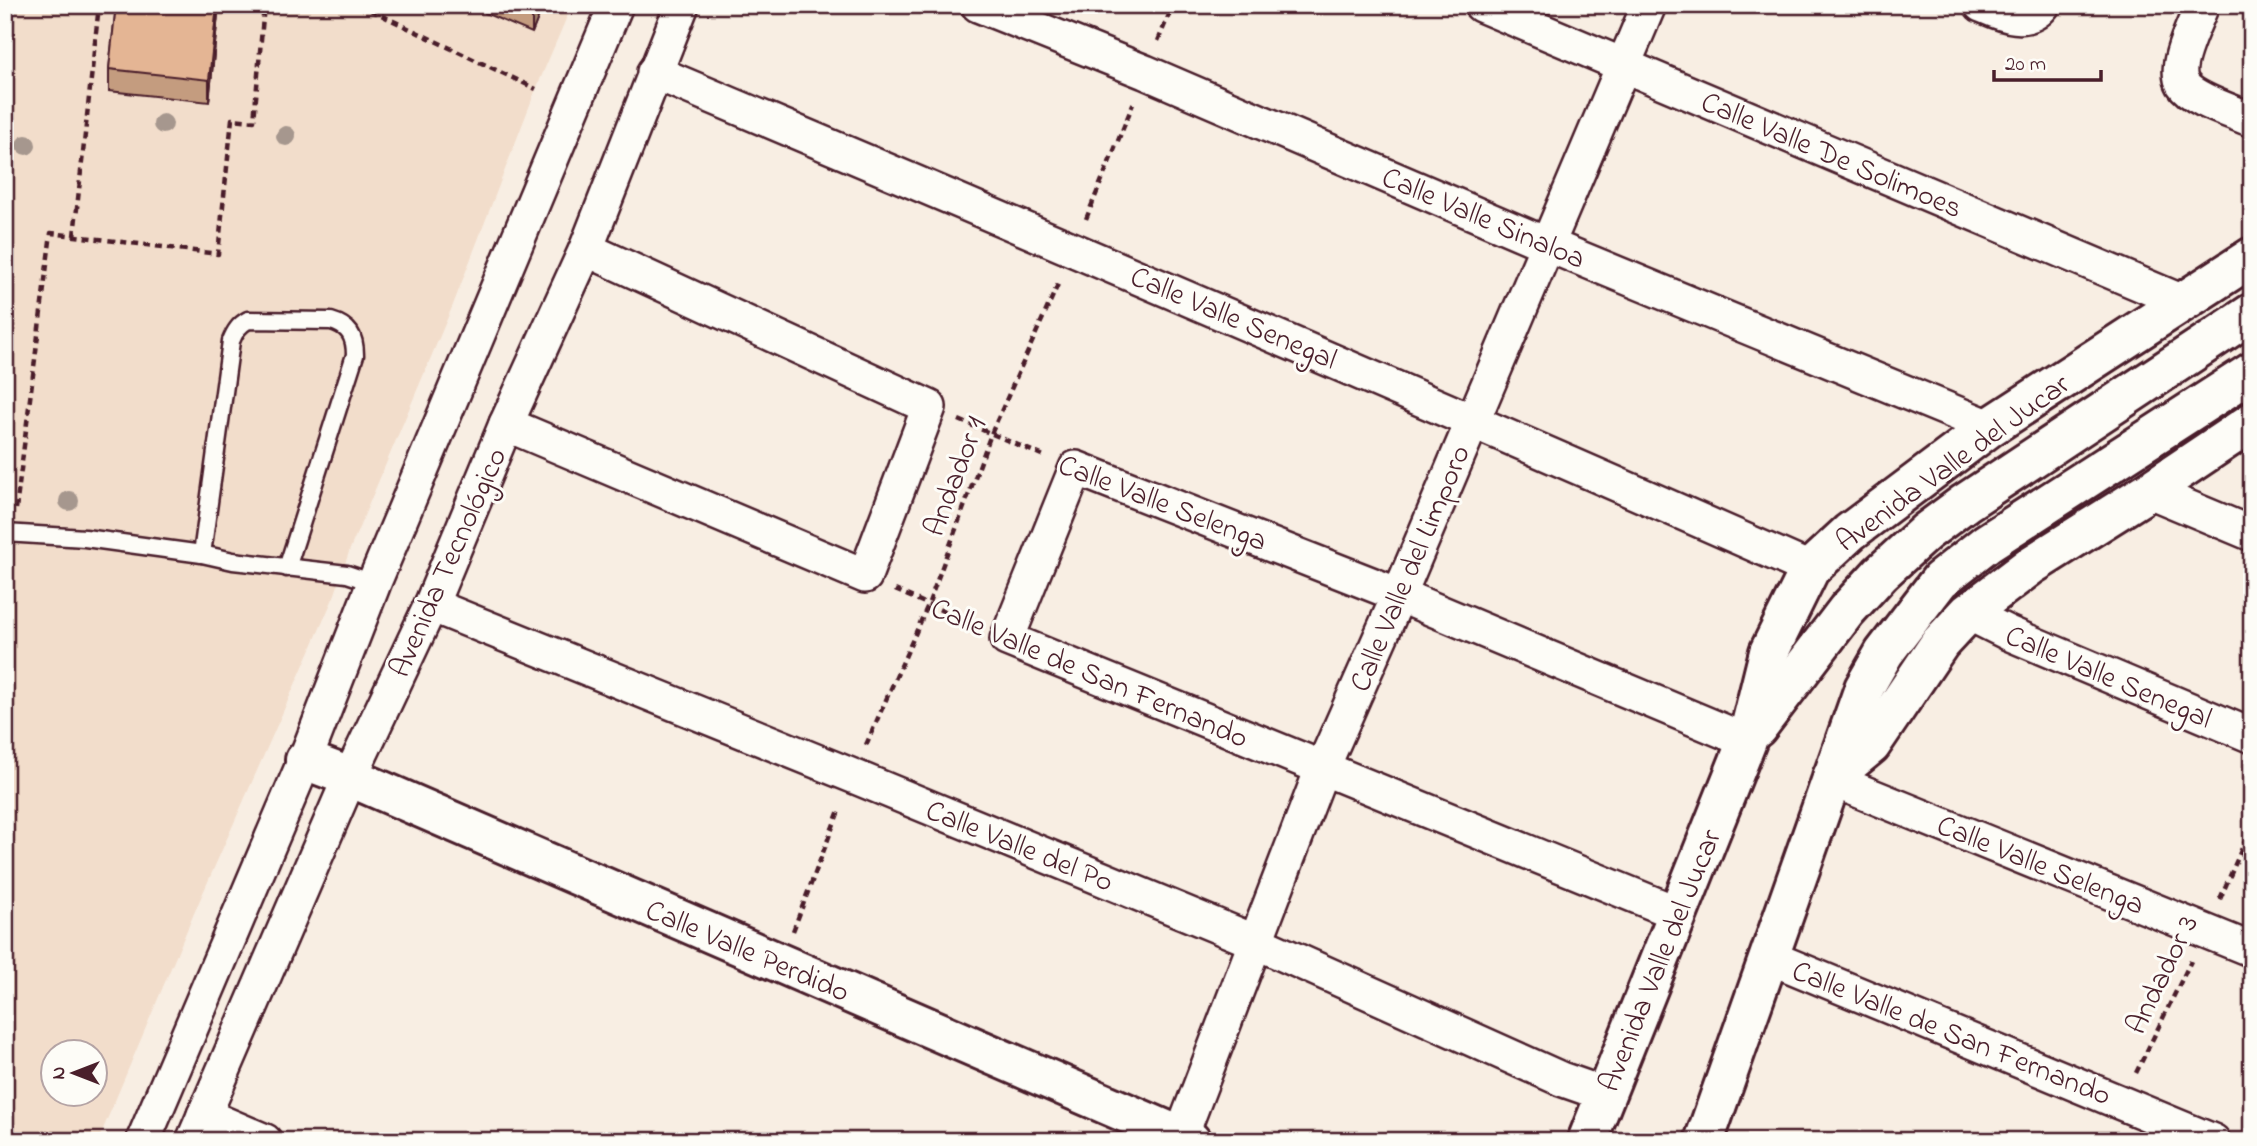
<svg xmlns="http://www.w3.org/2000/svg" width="2257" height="1146" font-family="'Indie Flower',sans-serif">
	<rect width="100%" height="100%" fill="#f8eee3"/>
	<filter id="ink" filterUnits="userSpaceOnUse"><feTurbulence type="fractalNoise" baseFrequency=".0143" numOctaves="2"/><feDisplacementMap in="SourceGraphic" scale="14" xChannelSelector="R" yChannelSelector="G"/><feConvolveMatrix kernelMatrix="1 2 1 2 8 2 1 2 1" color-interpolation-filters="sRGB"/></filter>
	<g filter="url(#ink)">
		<path fill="#f2ddcb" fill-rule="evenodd" d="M5,5H572L536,89L453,305L350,549L335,594L195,911L98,1141H5ZM52,1052H94V1094H52Z"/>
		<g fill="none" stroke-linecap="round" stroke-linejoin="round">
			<defs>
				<g id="lane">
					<polyline points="5,533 85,538 202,554 233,561 347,574 374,583"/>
					<path d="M202,554L231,341C235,331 239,325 248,320L331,321C349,326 355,336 355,355L287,568"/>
				</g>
				<g id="street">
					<polyline points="978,5 1145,72 1548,245 1990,427"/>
					<polyline points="1481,5 2183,302"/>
					<path d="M1981,5C2002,14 2026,26 2043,5"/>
					<path d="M2202,5C2195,24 2172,66 2183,84C2193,100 2235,112 2252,120"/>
					<path d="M654,72C1041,235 1427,400 1810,569"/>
					<polyline points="506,424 865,576 929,407 586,249"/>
					<polyline points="2149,491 2252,534"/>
					<polyline points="431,605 853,776 1256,942 1561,1079 1604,1094"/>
					<polyline points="1968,613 2008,633 2252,736"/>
					<polyline points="1830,779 2252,950"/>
					<polyline points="1677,913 1007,639 1076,468 1399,595 1747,741"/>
					<polyline points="1769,957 2213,1141"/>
					<polyline points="204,1115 265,1141"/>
					<polyline points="1181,1136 1322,769 1399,595 1649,5"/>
					<polyline points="143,1141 305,760 374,583 616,5"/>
					<polyline points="193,1141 350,777 431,605 506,424 586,249 682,5"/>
				</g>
				<g id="secondary">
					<polyline points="1757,728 1847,610 1881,573 1926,532 1965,503 2252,313"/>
					<polyline points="305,760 350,777 1191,1141"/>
					<polyline points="1832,777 1871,745 1940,643 1968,613 2030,566 2149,491 2252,422"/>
					<polyline points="1587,1141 1747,741 1769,652 1810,569 1850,532 1990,427 2252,257"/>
					<polyline points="1704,1141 1864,688 1884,653 1940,580 1987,543 2252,372"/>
				</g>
			</defs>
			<use href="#lane" stroke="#4a1f2b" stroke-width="21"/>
			<use href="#street" stroke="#4a1f2b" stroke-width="38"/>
			<use href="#secondary" stroke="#4a1f2b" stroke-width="44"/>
			<g stroke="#4a1f2b" stroke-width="4.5" stroke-dasharray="7 5" stroke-linecap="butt">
				<polyline points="360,5 536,89"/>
				<polyline points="1158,41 1173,5"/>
				<polyline points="1086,219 1133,104"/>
				<polyline points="74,236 99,5"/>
				<polyline points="959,420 1044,456"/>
				<polyline points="16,509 51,233 218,254 232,119 254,121 264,5"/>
				<polyline points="895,590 977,626"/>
				<polyline points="866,745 928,605 991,434 1059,282"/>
				<polyline points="2220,899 2252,825"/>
				<polyline points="793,931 840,808"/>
				<polyline points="2136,1073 2191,961"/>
			</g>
			<use href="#lane" stroke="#fdfcf7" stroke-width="16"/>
			<use href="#street" stroke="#fdfcf7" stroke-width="33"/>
			<use href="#secondary" stroke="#fdfcf7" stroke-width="38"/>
		</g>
		<g fill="#a6978e">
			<circle cx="163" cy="124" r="10"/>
			<circle cx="286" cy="136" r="10"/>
			<circle cx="26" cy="145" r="10"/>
			<circle cx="69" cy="501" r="10"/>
		</g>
		<g fill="#c49c7f" stroke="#4a1f2b" stroke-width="2">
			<polygon points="116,5 219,5 209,102 109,91 109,69"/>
			<polygon points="485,5 543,5 532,33 485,13"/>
		</g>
		<g fill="#a07f68" stroke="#4a1f2b" stroke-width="2">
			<polygon points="217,5 219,5 209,102 209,80"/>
			<polygon points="534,5 543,5 532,33 532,11"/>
		</g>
		<g fill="#e4b594" stroke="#4a1f2b" stroke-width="2">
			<polygon points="116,5 217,5 209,80 109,69"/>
			<polygon points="519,5 534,5 532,11"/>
		</g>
	</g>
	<g text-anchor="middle" stroke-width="6" stroke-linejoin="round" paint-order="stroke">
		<g font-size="30" fill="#4a1f2b" stroke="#fdfcf7">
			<text transform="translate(1832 154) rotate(23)" y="10">Calle Valle De Solimoes</text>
			<text transform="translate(1484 217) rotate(23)" y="10">Calle Valle Sinaloa</text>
			<text transform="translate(1234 317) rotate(23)" y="10">Calle Valle Senegal</text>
			<text transform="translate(1952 462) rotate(-36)" y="10">Avenida Valle del Jucar</text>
			<text transform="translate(954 476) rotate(-69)" y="10">Andador 1</text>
			<text transform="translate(1163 502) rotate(21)" y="10">Calle Valle Selenga</text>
			<text transform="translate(447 562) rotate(-66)" y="10">Avenida Tecnológico</text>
			<text transform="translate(1409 568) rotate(-67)" y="10">Calle Valle del Limporo</text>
			<text transform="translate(1090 672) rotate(23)" y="10">Calle Valle de San Fernando</text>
			<text transform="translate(2109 676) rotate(23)" y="10">Calle Valle Senegal</text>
			<text transform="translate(1020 845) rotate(22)" y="10">Calle Valle del Po</text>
			<text transform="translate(2041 864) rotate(22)" y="10">Calle Valle Selenga</text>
			<text transform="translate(748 950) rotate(23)" y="10">Calle Valle Perdido</text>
			<text transform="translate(1659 960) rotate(-68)" y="10">Avenida Valle del Jucar</text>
			<text transform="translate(2161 974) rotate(-64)" y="10">Andador 3</text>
			<text transform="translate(1952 1032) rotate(22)" y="10">Calle Valle de San Fernando</text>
		</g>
	</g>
	<rect width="2257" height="1146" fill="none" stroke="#fdfcf7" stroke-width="28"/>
	<rect x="14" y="14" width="2229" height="1118" fill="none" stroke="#4a1f2b" stroke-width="2.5" filter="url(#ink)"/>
	<g transform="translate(74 1073) rotate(270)"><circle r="33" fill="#fdfcf7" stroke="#b5a4a5" stroke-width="2"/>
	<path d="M0-5L12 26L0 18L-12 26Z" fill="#4a1f2b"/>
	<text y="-10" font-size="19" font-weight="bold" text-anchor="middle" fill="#4a1f2b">N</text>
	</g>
	<path d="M1994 70v10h107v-10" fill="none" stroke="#4a1f2b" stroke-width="3.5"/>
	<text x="2005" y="70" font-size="21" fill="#4a1f2b" stroke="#fdfcf7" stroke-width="5" paint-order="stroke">20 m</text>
</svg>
